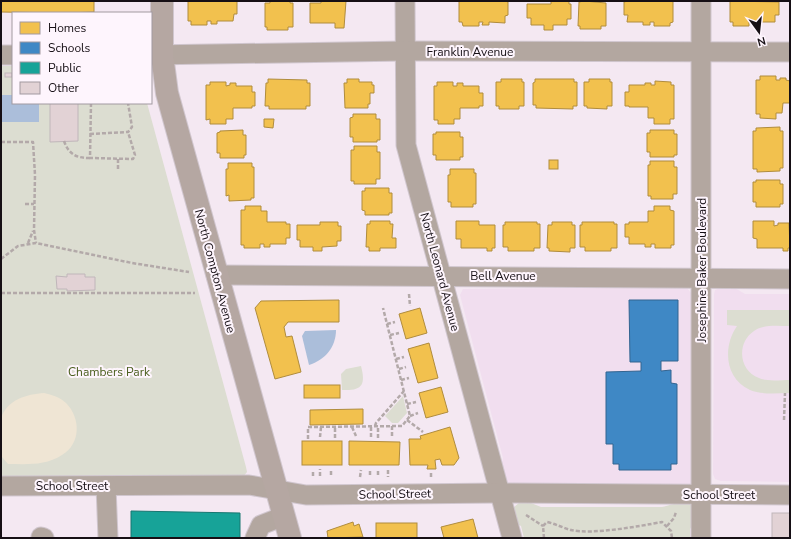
<svg xmlns="http://www.w3.org/2000/svg" width="791" height="539" font-family="'Nunito Sans',sans-serif">
	<rect width="100%" height="100%" fill="#f4e8f2"/>
	<g fill="#f1deef">
		<polygon points="682,287 687,288 692,294 692,483 688,485 508,483 505,479 501,466 503,458 460,295 463,289"/>
		<polygon points="720,288 735,288 745,294 790,294 790,482 721,481 715,479 713,474 714,294 715,290"/>
	</g>
	<g fill="#dcddd1">
		<polygon points="1,66 13,66 13,103 147,103 246,467 247,472 242,478 1,479"/>
		<path d="M727,310H790V326C778,326 764,324 754,331C736,343 739,371 759,378C768,382 780,380 790,380V393C777,393 762,395 750,390C724,378 723,346 737,326L727,325Z"/>
		<path d="M361,366C366,385 362,391 342,390L341,374L346,369Z"/>
		<polygon points="403,396 407,413 398,423 392,423 385,416"/>
		<path d="M520,502L531,503L541,507H662C671,505 682,500 692,504L693,524L690,529V538H524L521,526L515,523L513,508Z"/>
	</g>
	<path fill="#efe5d4" d="M44,393C52,395 60,397 66,403C81,418 81,444 62,455C45,466 27,464 8,464L2,457C2,446 0,430 1,419C6,400 27,394 44,393Z"/>
	<g fill="#abbeda">
		<polygon points="1,95 13,95 13,103 39,103 39,122 1,122"/>
		<path d="M336,330C336,347 325,360 309,365L302,336L305,331Z"/>
	</g>
	<g fill="#f2c14e" stroke="#b08c3d">
		<polygon points="1,1 99,1 94,1 94,12 65,13 1,12"/>
		<polygon points="188,1 237,1 237,14 234,14 233,21 217,21 217,24 211,24 211,21 207,21 207,25 191,25 191,21 188,21"/>
		<polygon points="270,1 290,1 290,3 293,3 293,27 288,27 288,30 267,30 267,27 265,27 265,3 270,3"/>
		<polygon points="321,1 346,1 344,28 335,28 335,23 310,23 310,3 321,3"/>
		<polygon points="459,1 505,1 508,2 508,15 505,16 505,23 489,22 489,25 482,25 483,22 479,22 479,26 463,26 462,22 459,22"/>
		<polygon points="551,1 569,1 569,4 571,4 571,19 567,19 567,25 553,25 553,30 544,30 544,25 531,25 531,18 527,18 527,4 551,4"/>
		<polygon points="584,1 606,3 606,26 601,26 601,29 580,29 580,26 578,26 579,2"/>
		<polygon points="628,1 673,1 673,22 670,23 670,26 654,26 654,22 650,22 650,25 643,25 643,22 627,22 628,15 624,15 624,2"/>
		<polygon points="730,1 779,2 779,15 775,15 775,22 759,22 759,25 753,25 753,22 749,22 749,26 733,26 733,22 730,22"/>
		<polygon points="760,76 776,76 776,80 780,80 780,78 786,78 786,80 790,81 790,103 783,103 782,113 776,113 776,119 760,118 760,114 756,114 756,80 760,80"/>
		<polygon points="268,79 307,80 307,83 310,83 310,106 306,106 306,109 269,109 269,106 265,106 266,83 268,83"/>
		<polygon points="347,79 359,79 359,82 372,82 372,85 374,85 374,93 370,93 370,104 368,104 368,108 345,108 344,83 347,83"/>
		<polygon points="501,79 522,79 522,82 524,82 524,106 519,106 519,109 499,109 499,106 496,106 496,82 501,82"/>
		<polygon points="535,79 574,79 574,82 577,82 577,106 573,106 573,109 536,108 536,105 533,105 533,83 535,82"/>
		<polygon points="589,79 610,79 610,82 612,82 612,106 607,106 607,109 587,108 587,106 584,106 584,82 589,82"/>
		<polygon points="655,81 671,82 671,85 674,85 674,119 670,119 670,124 654,124 654,118 648,118 648,107 629,107 629,106 625,106 625,92 629,92 629,85 645,85 645,83 651,83 651,85 655,85"/>
		<polygon points="210,82 226,82 226,86 230,85 230,83 236,83 236,86 252,86 252,92 255,92 255,106 252,106 252,108 233,108 233,119 226,119 226,124 210,124 210,119 206,120 206,85 210,85"/>
		<polygon points="437,82 453,82 453,86 457,86 457,83 463,83 463,86 479,86 479,93 483,93 483,106 479,106 479,108 460,108 460,119 454,119 454,124 438,124 438,120 434,120 434,86 437,86"/>
		<polygon points="353,114 376,114 376,119 380,119 380,140 377,140 377,142 353,142 353,137 350,137 350,118 353,117"/>
		<polygon points="264,119 274,119 273,128 264,127"/>
		<polygon points="780,127 780,131 783,131 783,168 780,168 780,171 757,172 757,169 753,169 753,131 756,131 756,128"/>
		<polygon points="243,130 243,135 246,135 246,155 244,155 244,158 220,158 220,153 217,153 217,133 220,132 220,131"/>
		<polygon points="650,130 674,130 674,134 677,134 677,155 674,155 674,157 650,157 650,152 647,152 647,133 650,133"/>
		<polygon points="436,132 460,132 460,137 463,137 463,157 460,157 460,160 436,160 436,155 433,155 433,134 436,134"/>
		<polygon points="354,146 377,146 377,152 380,152 380,179 376,179 376,184 354,184 354,181 351,181 351,150 354,150"/>
		<rect x="549" y="160" width="9" height="9"/>
		<polygon points="650,161 674,161 674,167 677,167 677,194 673,194 673,199 651,199 651,196 648,196 648,165 650,165"/>
		<polygon points="228,163 252,163 252,167 254,167 254,198 251,198 251,200 229,201 229,195 226,196 226,169 228,169"/>
		<polygon points="450,169 474,169 474,173 476,173 476,204 473,204 473,207 451,207 451,202 448,202 448,175 450,175"/>
		<polygon points="756,180 780,180 780,184 783,184 783,204 780,204 780,207 756,207 756,202 753,202 753,182 756,182"/>
		<polygon points="365,188 389,188 389,193 392,193 392,213 389,213 389,215 365,215 365,211 362,210 362,191 365,191"/>
		<polygon points="245,206 261,206 261,211 267,211 267,222 286,222 286,224 290,224 290,238 286,238 286,244 270,244 270,247 264,247 264,244 260,244 260,248 244,248 244,245 241,245 241,210 245,210"/>
		<polygon points="654,206 670,206 670,210 674,211 674,245 671,245 671,248 655,248 655,244 651,244 651,247 645,247 645,244 629,244 629,237 625,237 625,224 629,224 629,222 648,222 648,211 654,211"/>
		<polygon points="370,221 390,221 390,224 393,224 392,238 396,238 396,248 380,248 380,251 369,251 369,247 366,247 367,224 370,224"/>
		<polygon points="456,221 479,221 479,225 495,225 495,248 492,248 492,251 487,251 487,248 461,248 461,239 456,239"/>
		<polygon points="753,221 774,221 774,226 778,225 778,223 789,223 790,248 788,248 788,251 783,251 783,248 757,248 757,239 753,238"/>
		<polygon points="320,222 338,222 338,226 341,226 341,241 337,241 337,246 322,247 322,251 313,251 313,247 300,247 300,240 297,240 297,225 320,225"/>
		<polygon points="505,222 537,222 537,224 540,224 540,248 534,248 534,251 508,251 508,247 503,247 503,225 505,225"/>
		<polygon points="552,222 572,222 572,225 575,225 575,248 570,248 570,252 549,251 549,248 547,248 548,225 552,225"/>
		<polygon points="582,222 614,222 614,224 617,224 617,248 611,248 611,251 585,251 585,247 580,247 580,225 582,225"/>
		<polygon points="339,300 339,322 288,322 284,327 286,337 292,336 301,372 275,379 255,308 261,301"/>
		<polygon points="420,308 427,333 406,339 399,314"/>
		<polygon points="429,343 438,378 418,383 408,349"/>
		<rect x="304" y="385" width="36" height="13"/>
		<polygon points="441,387 448,412 426,418 419,393"/>
		<polygon points="363,409 363,424 310,425 310,410"/>
		<polygon points="450,427 459,458 454,465 442,465 440,459 435,460 436,469 427,469 428,465 410,465 409,439 421,439 420,436"/>
		<rect x="302" y="441" width="40" height="24"/>
		<polygon points="349,441 400,442 399,465 349,465"/>
		<polygon points="473,519 478,538 444,538 441,527"/>
		<polygon points="353,522 354,526 359,524 363,537 328,538 327,531"/>
		<rect x="376" y="523" width="41" height="15"/>
	</g>
	<polygon fill="#3f88c5" stroke="#336490" points="629,300 678,300 678,361 661,361 661,371 671,370 671,383 677,384 677,464 671,464 671,470 619,470 619,464 613,464 613,444 606,444 606,372 641,371 641,362 630,362"/>
	<polygon fill="#17a398" stroke="#177771" points="131,511 240,513 240,538 131,538"/>
	<g fill="#e2d2d5" stroke="#c0b6ba">
		<rect x="5" y="73" width="7" height="4"/>
		<polygon points="50,103 78,103 78,141 50,142"/>
		<polygon points="67,274 85,274 85,277 95,277 95,290 67,291 67,289 57,289 56,276 67,277"/>
		<rect x="772" y="513" width="18" height="25"/>
	</g>
	<g fill="none" stroke-linecap="round" stroke-linejoin="round">
		<defs>
			<g id="minor">
				<polyline points="405,1 406,145 512,538"/>
				<polyline points="1,55 13,55"/>
				<polyline points="151,55 405,51 790,52"/>
				<polyline points="216,275 790,279"/>
				<polyline points="1,486 249,485 306,495 500,493 790,495"/>
				<polyline points="106,486 108,538"/>
				<polyline points="41,537 44,538"/>
				<polyline points="255,538 261,525 284,516"/>
				<polyline points="701,538 701,1"/>
			</g>
			<polyline id="major" points="162,1 162,55 167,93 290,538"/>
		</defs>
		<use href="#minor" stroke="#d0c6ce" stroke-width="21"/>
		<use href="#major" stroke="#d0c6ce" stroke-width="24"/>
		<g stroke="#b3a9a9" stroke-width="2.5" stroke-dasharray="4 2" stroke-linecap="butt">
			<polyline points="91,103 90,158 133,159 135,155 128,132"/>
			<polyline points="90,134 128,132 132,127 128,103"/>
			<path d="M64,141C69,155 77,158 90,158"/>
			<polyline points="1,142 33,142 35,175 34,230 36,243"/>
			<polyline points="118,159 118,170"/>
			<polyline points="25,204 34,204"/>
			<polyline points="28,243 33,231"/>
			<polyline points="1,259 18,246 36,243 132,263 189,272"/>
			<polyline points="1,293 195,293"/>
			<polyline points="409,294 410,306"/>
			<polyline points="387,324 395,322"/>
			<polyline points="390,335 399,333"/>
			<polyline points="396,359 404,357"/>
			<polyline points="399,369 406,367"/>
			<polyline points="401,380 409,378"/>
			<polyline points="407,404 416,402"/>
			<polyline points="410,416 418,413"/>
			<polyline points="407,420 423,432"/>
			<polyline points="784,420 785,393"/>
			<polyline points="375,426 376,423 404,391"/>
			<polyline points="352,427 356,436"/>
			<polyline points="392,436 392,426"/>
			<polyline points="320,437 321,427"/>
			<polyline points="371,437 371,427"/>
			<polyline points="335,438 335,427"/>
			<polyline points="378,438 378,426"/>
			<polyline points="308,439 308,427 402,426 410,416 383,308"/>
			<polyline points="388,470 388,477"/>
			<polyline points="331,471 331,477"/>
			<polyline points="370,471 370,476"/>
			<polyline points="378,471 378,477"/>
			<polyline points="313,476 313,471"/>
			<polyline points="320,476 320,469"/>
			<polyline points="360,477 361,470"/>
			<polyline points="431,477 431,471"/>
			<polyline points="526,515 543,526"/>
			<polyline points="667,526 674,518 676,512"/>
			<path d="M544,538L543,526L547,522C556,524 563,528 571,530C592,535 640,526 662,522L671,531L672,538"/>
		</g>
		<use href="#minor" stroke="#b3a7a0" stroke-width="19"/>
		<use href="#major" stroke="#b5a7a2" stroke-width="22"/>
	</g>
	<g text-anchor="middle" stroke-width="4" stroke-linejoin="round" paint-order="stroke">
		<g font-size="12" fill="#160f15" stroke="#fef5fd">
			<text x="470" y="56">Franklin Avenue</text>
			<text transform="translate(702 270) rotate(-90)" y="4">Josephine Baker Boulevard</text>
			<text transform="translate(215 271) rotate(75)" y="4">North Compton Avenue</text>
			<text transform="translate(440 272) rotate(75)" y="4">North Leonard Avenue</text>
			<text x="503" y="280">Bell Avenue</text>
			<text x="72" y="490">School Street</text>
			<text transform="translate(395 494) rotate(-1)" y="4">School Street</text>
			<text x="719" y="499">School Street</text>
		</g>
		<g font-size="12" fill="#4a5e1d" stroke="#fef5fd">
			<text x="109" y="376">Chambers Park</text>
		</g>
	</g>
	<rect width="791" height="539" fill="none" stroke="#160f15" stroke-width="4"/>
	<rect x="12" y="12" width="140" height="92" fill="#fef5fd" stroke="#a199a0"/>
	<rect x="20" y="22" width="20" height="12" fill="#f2c14e" stroke="#a199a0"/>
	<text x="48" y="32" font-size="12" fill="#160f15">Homes</text>
	<rect x="20" y="42" width="20" height="12" fill="#3f88c5" stroke="#a199a0"/>
	<text x="48" y="52" font-size="12" fill="#160f15">Schools</text>
	<rect x="20" y="62" width="20" height="12" fill="#17a398" stroke="#a199a0"/>
	<text x="48" y="72" font-size="12" fill="#160f15">Public</text>
	<rect x="20" y="82" width="20" height="12" fill="#e2d2d5" stroke="#a199a0"/>
	<text x="48" y="92" font-size="12" fill="#160f15">Other</text>
	<g transform="translate(759 32) rotate(165)" stroke="#fef5fd" stroke-width="3" paint-order="stroke">
	<path d="M0-3L7 15L0 10L-7 15Z" fill="#160f15"/>
	<text y="-6" font-size="11" font-weight="bold" text-anchor="middle" fill="#160f15">N</text>
	</g>
</svg>
